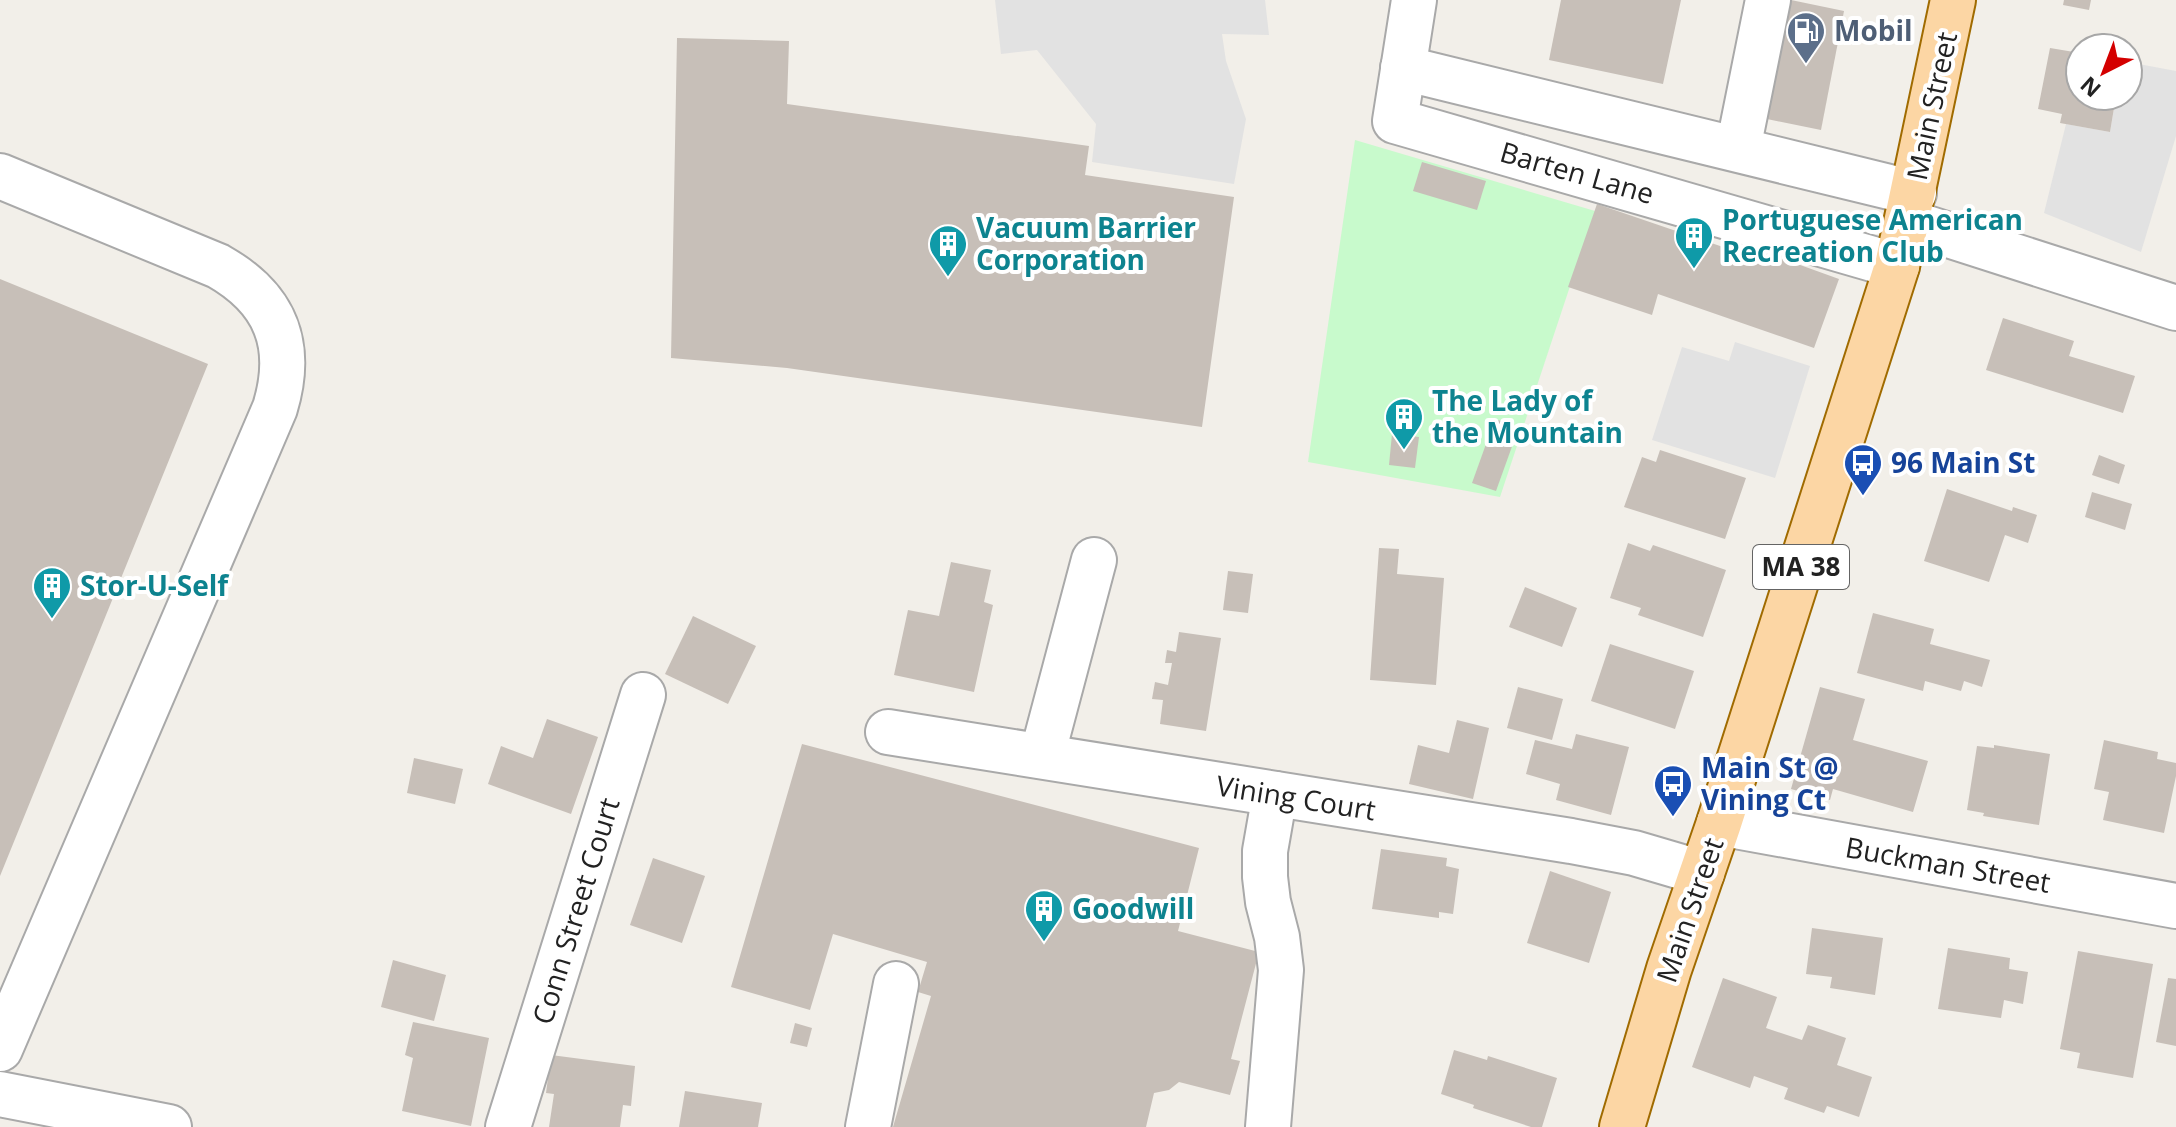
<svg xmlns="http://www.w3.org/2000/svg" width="2176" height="1127" font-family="'Open Sans',sans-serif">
	<rect width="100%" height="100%" fill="#f2efe9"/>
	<polygon fill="#c8facc" points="1355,140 1595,211 1500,497 1308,462"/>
	<g fill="#e2e2e2">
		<polygon points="995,0 1265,0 1269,35 1222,34 1226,61 1246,119 1234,184 1092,162 1096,124 1037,50 1001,54"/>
		<polygon points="2128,62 2176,71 2176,136 2141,252 2044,213 2066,124 2110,132 2116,96 2128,96"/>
		<polygon points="1735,342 1810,366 1775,478 1652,440 1682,347 1729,361"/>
	</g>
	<g fill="#c7bfb8">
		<polygon points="1561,0 1681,0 1663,84 1549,60"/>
		<polygon points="1791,0 1844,11 1821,130 1767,119"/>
		<polygon points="2064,0 2091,0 2089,10 2063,5"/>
		<polygon points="677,38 789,41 787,104 1089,146 1085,175 1234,197 1202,427 787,368 671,358"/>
		<polygon points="2050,48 2080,53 2080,96 2116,96 2110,132 2060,123 2062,114 2038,109"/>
		<polygon points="1422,162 1486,181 1477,210 1413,191"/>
		<polygon points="1597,204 1764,261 1767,253 1839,279 1814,348 1658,294 1652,315 1568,287"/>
		<polygon points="0,279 208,364 0,876"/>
		<polygon points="2003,318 2074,341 2069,356 2135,376 2123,413 1986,370"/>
		<polygon points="1495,419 1519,427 1496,491 1472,483"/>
		<polygon points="1392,434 1419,437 1415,468 1389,465"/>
		<polygon points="1660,450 1746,478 1725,539 1624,507 1642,457 1656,462"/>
		<polygon points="2099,455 2125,465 2119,484 2092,475"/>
		<polygon points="1947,489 2012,511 2013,507 2037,515 2028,543 2005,535 1989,582 1924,561"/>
		<polygon points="2092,492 2132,504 2125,530 2085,517"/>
		<polygon points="1628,543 1650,551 1653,545 1726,570 1703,637 1638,615 1641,608 1610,598"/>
		<polygon points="1379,548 1399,549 1397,574 1444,578 1436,685 1370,680"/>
		<polygon points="951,562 991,570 984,602 993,605 974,692 894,675 908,610 939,616"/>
		<polygon points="1228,571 1253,574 1248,613 1223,610"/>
		<polygon points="1525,587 1577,608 1562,647 1509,627"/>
		<polygon points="1873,613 1934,629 1930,644 1990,660 1982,687 1964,681 1961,691 1925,681 1923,691 1857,673"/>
		<polygon points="693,616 756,646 728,704 665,674"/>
		<polygon points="1179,632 1221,638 1206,731 1160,724 1163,700 1152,699 1155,682 1168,685 1172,663 1165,663 1167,650 1176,652"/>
		<polygon points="1610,644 1694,671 1675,729 1591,701"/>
		<polygon points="1518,687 1563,699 1552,740 1507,728"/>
		<polygon points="1820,687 1865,699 1853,740 1928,761 1913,812 1833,789 1830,800 1791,789"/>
		<polygon points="547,719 598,737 571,814 488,784 501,746 533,758"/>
		<polygon points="1457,720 1489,728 1473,799 1409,784 1418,745 1449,753"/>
		<polygon points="1576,734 1629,747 1611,815 1556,800 1560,784 1526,774 1535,740 1572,749"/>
		<polygon points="2104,740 2158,752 2157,759 2176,763 2176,776 2164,833 2103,820 2109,792 2094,789"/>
		<polygon points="802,744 1199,848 1178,931 1259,952 1231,1059 1240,1061 1230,1095 1179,1082 1169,1090 1154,1093 1146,1127 893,1127 931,996 918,992 927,962 833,934 810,1010 731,987"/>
		<polygon points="1994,745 2050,754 2039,825 1983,816 1984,813 1967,810 1977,746 1994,748"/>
		<polygon points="414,758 463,769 455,804 407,793"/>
		<polygon points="1381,849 1447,858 1446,866 1459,869 1453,914 1439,912 1439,918 1372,909"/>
		<polygon points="653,858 705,876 682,943 630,925"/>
		<polygon points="1550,871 1611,892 1589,963 1527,943"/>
		<polygon points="1812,928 1883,938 1875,995 1830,988 1832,977 1806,974"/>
		<polygon points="1948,948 2010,958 2009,969 2028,972 2023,1004 2004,1000 2001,1018 1938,1009"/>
		<polygon points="2078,951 2153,964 2133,1078 2077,1068 2080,1053 2060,1049"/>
		<polygon points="393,960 446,975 434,1021 381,1007"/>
		<polygon points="1723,978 1777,997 1766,1028 1802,1040 1808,1025 1846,1038 1837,1065 1872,1077 1859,1117 1827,1106 1824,1113 1784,1099 1788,1088 1754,1076 1750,1088 1692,1067"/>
		<polygon points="2168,978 2176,979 2176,1046 2156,1042"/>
		<polygon points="413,1022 489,1038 471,1126 402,1111 413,1058 405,1055"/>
		<polygon points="795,1023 812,1028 807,1047 790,1043"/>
		<polygon points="1454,1050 1487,1060 1488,1056 1557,1078 1542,1127 1531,1127 1473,1108 1474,1105 1441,1094"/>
		<polygon points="551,1055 635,1066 631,1106 623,1105 620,1127 549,1127 554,1094 546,1093"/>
		<polygon points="685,1091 762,1103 758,1127 679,1127"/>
	</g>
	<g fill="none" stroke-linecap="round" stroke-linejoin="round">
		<defs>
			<g id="minor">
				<polyline points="1414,0 1395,121 1897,266"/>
				<polyline points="1403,68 1914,193"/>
				<polyline points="1738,149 1768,0"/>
				<path d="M0,176L218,266C276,299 294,345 275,408L0,1049"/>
				<polyline points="1908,222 2176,308"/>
				<polyline points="888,732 1571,841 1634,853 1702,873"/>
				<polyline points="1042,756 1094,560"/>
				<polyline points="1719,823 2176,906"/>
				<polyline points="0,1094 169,1127"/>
				<polyline points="508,1127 643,695"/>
				<polyline points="868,1127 896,984"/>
				<polyline points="1268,1127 1281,970 1277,937 1268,902 1265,877 1265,851 1275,794"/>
			</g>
			<polyline id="major" points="1622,1127 1669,969 1719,823 1897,266 1953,0"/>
		</defs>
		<use href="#minor" stroke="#a9a9a9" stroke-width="48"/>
		<use href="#major" stroke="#a06b00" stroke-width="48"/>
		<use href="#minor" stroke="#fff" stroke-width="44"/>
		<use href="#major" stroke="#fcd6a4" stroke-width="44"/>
	</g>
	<defs>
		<symbol id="fuel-pin" viewBox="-11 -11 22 30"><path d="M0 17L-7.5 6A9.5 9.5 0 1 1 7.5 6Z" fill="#5c6f8a" stroke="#fff"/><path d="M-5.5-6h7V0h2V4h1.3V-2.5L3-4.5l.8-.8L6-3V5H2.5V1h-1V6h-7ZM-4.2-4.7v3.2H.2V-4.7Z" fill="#fff"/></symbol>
		<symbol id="building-pin" viewBox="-11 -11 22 30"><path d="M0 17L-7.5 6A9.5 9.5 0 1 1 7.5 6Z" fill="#0f9aa8" stroke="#fff"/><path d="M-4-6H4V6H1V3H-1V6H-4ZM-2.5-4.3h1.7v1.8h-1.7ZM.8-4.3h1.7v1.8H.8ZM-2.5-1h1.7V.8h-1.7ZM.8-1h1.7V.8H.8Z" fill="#fff"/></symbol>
		<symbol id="bus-pin" viewBox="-11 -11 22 30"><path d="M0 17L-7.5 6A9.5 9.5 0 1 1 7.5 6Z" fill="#1a4fb4" stroke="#fff"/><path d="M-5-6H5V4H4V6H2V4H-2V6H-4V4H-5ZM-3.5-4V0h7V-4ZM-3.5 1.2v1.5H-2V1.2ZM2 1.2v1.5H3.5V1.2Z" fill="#fff"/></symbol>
	</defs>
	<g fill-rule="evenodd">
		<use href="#fuel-pin" x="1784" y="9" width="44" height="60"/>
		<use href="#building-pin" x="1672" y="214" width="44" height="60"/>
		<use href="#building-pin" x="926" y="222" width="44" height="60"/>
		<use href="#building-pin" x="1382" y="395" width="44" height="60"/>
		<use href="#bus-pin" x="1841" y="441" width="44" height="60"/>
		<use href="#building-pin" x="30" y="564" width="44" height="60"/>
		<use href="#bus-pin" x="1651" y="762" width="44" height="60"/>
		<use href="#building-pin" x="1022" y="887" width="44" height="60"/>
	</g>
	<g text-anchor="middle" stroke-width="8" stroke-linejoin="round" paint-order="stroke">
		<rect fill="#fff" stroke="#646464" stroke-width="2" x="1753" y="545" width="96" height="44" rx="6"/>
		<g font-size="26" font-weight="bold" fill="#222">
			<text x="1801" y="576">MA 38</text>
		</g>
		<g font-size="28" font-weight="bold" fill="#4e5e75" stroke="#fff" text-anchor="start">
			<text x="1834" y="41">Mobil</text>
		</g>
		<g font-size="28" fill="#222" stroke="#fff">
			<text transform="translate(1932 106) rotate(-78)" y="10">Main Street</text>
			<text transform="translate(1577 173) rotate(16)" y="10">Barten Lane</text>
			<text transform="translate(1296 798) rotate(9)" y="10">Vining Court</text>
			<text transform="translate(1948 865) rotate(10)" y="10">Buckman Street</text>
			<text transform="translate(1690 910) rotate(-71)" y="10">Main Street</text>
			<text transform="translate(576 911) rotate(-73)" y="10">Conn Street Court</text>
		</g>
		<g font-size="28" font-weight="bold" fill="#0d838f" stroke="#fff" text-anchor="start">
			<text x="1722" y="230">Portuguese American<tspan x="1722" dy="32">Recreation Club</tspan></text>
			<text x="976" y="238">Vacuum Barrier<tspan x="976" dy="32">Corporation</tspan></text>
			<text x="1432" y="411">The Lady of<tspan x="1432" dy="32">the Mountain</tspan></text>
			<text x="80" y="596">Stor-U-Self</text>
			<text x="1072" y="919">Goodwill</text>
		</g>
		<g font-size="28" font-weight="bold" fill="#164399" stroke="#fff" text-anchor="start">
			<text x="1891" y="473">96 Main St</text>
			<text x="1701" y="778">Main St @<tspan x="1701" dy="32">Vining Ct</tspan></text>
		</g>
	</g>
	<g transform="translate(2104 72) rotate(222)"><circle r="38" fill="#ffffff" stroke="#a7a7a7" stroke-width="2"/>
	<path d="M0-6L14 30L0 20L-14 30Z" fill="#d40000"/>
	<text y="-12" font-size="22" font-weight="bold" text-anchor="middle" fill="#222222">N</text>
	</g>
</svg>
